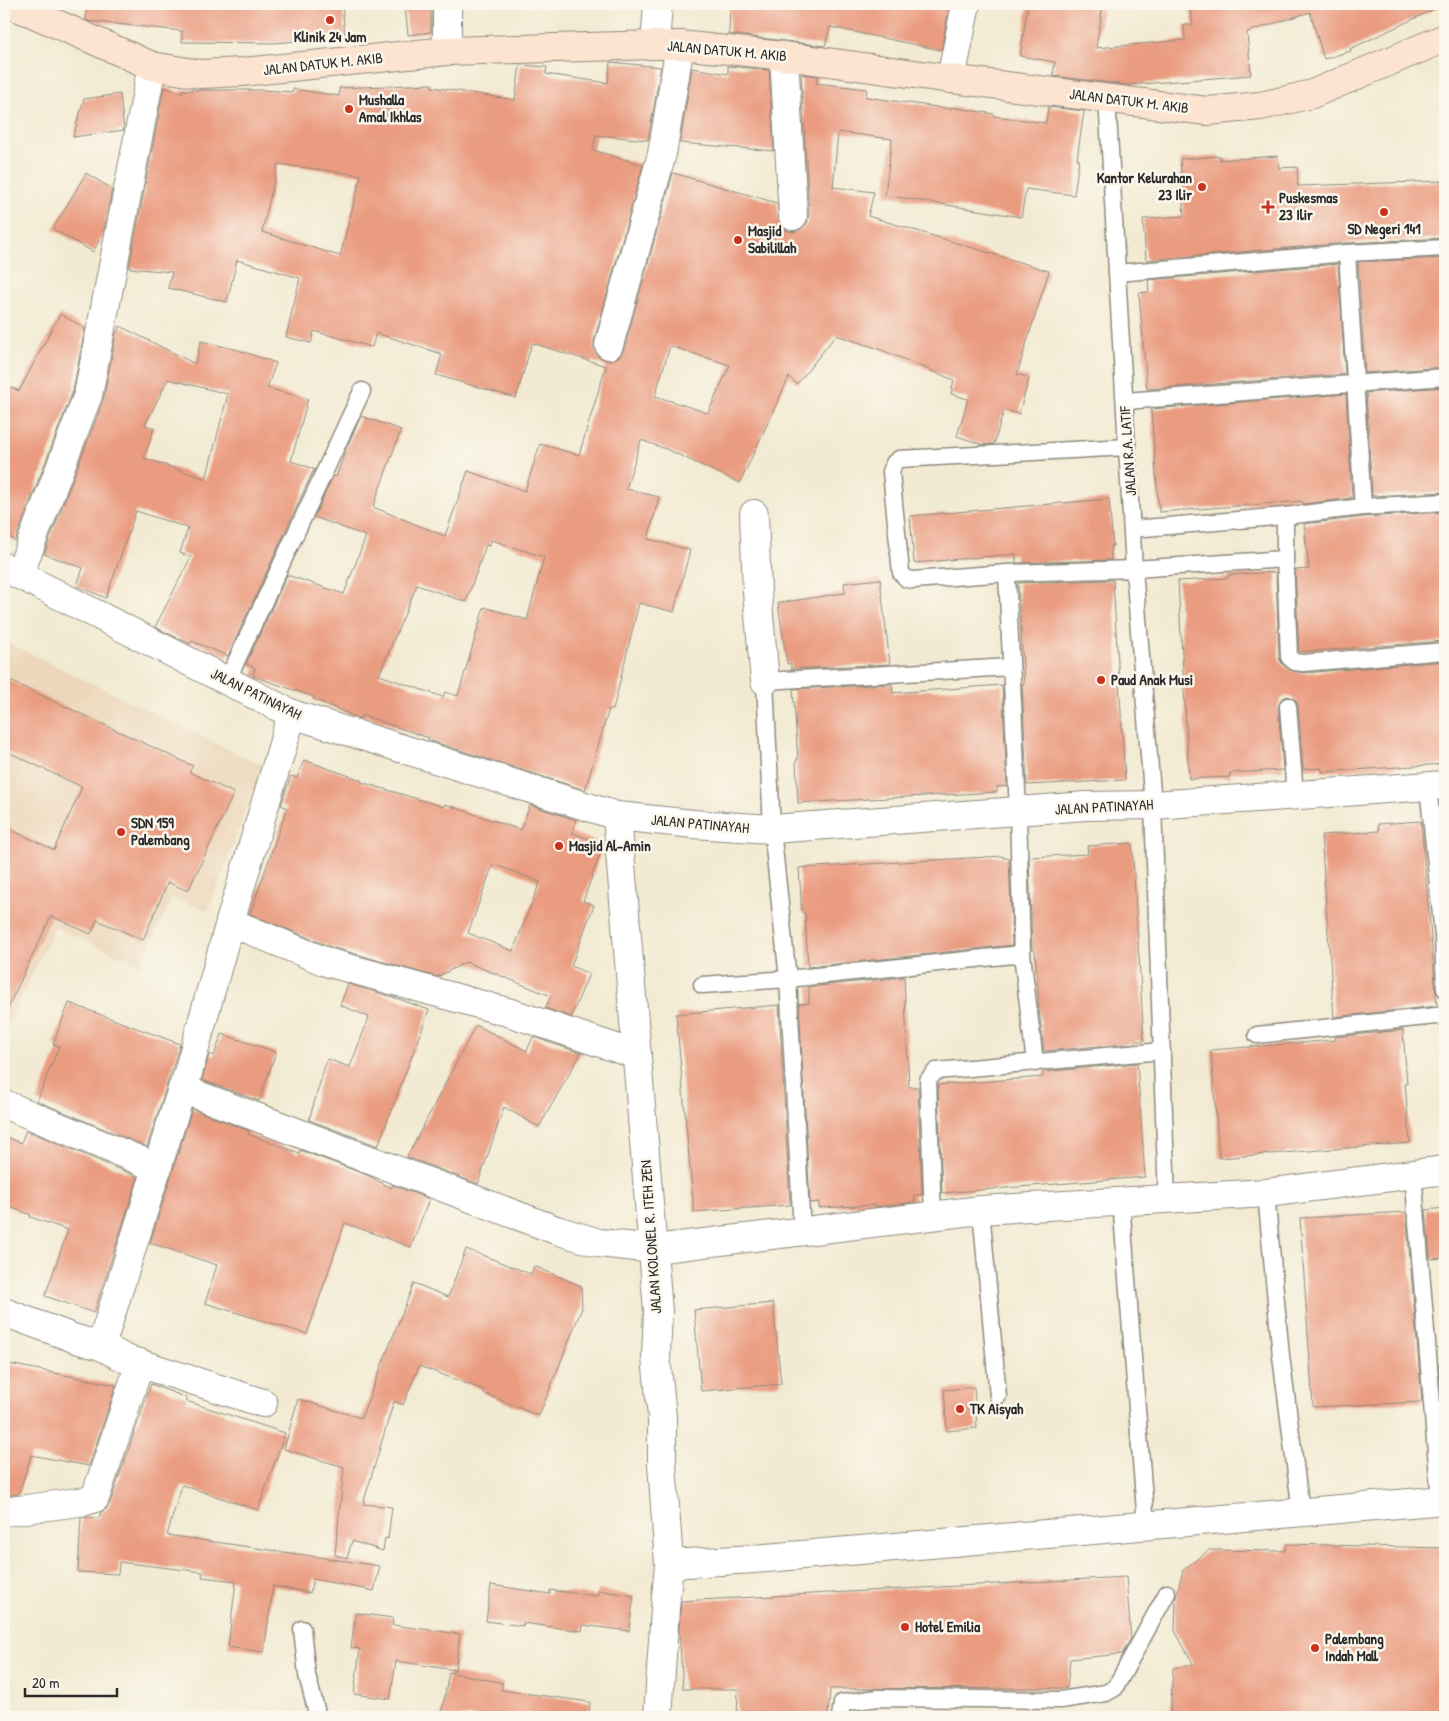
<svg xmlns="http://www.w3.org/2000/svg" width="1449" height="1721" font-family="'Patrick Hand',sans-serif">
	<rect width="100%" height="100%" fill="#fbf7ec"/>
	<filter id="ink" filterUnits="userSpaceOnUse"><feTurbulence type="fractalNoise" baseFrequency=".02" numOctaves="2"/><feDisplacementMap in="SourceGraphic" scale="10" xChannelSelector="R" yChannelSelector="G"/><feConvolveMatrix kernelMatrix="1 2 1 2 8 2 1 2 1" color-interpolation-filters="sRGB"/></filter>
	<filter id="wash" filterUnits="userSpaceOnUse"><feTurbulence type="fractalNoise" baseFrequency=".0096" numOctaves="4" result="noise"/><feDisplacementMap in="SourceGraphic" scale="20" xChannelSelector="R" yChannelSelector="G"/><feGaussianBlur stdDeviation="1.12" result="paint"/><feColorMatrix in="noise" values="0 0 0 0 0 0 0 0 0 0 0 0 0 0 0 0 0 1.4 0 .05"/><feComposite in="paint" operator="in"/></filter>
	<g filter="url(#wash)">
		<rect width="100%" height="100%" fill="#f2ead2"/>
		<polygon fill="#ecd7ba" points="4,641 263,766 208,911 172,898 140,965 55,927 4,1032"/>
		<g id="blocks">
			<g fill="#ea9c81" fill-rule="evenodd">
				<polygon points="87,4 342,4 345,37 274,43 182,42 182,31 88,21 86,20"/>
				<polygon points="405,4 431,4 431,32 408,35"/>
				<polygon points="730,4 950,4 941,50 830,27 825,46 729,34"/>
				<polygon points="1028,4 1103,4 1096,48 1185,40 1184,25 1193,25 1189,4 1445,4 1350,49 1351,51 1324,59 1310,12 1247,32 1251,75 1128,85 1053,76 1055,62 1020,56"/>
				<path d="M610,62L661,67L648,140L596,135L593,150L643,165L594,341V348L598,356L605,360H613L620,356L624,349L673,173L777,203L780,224L786,230L794,232L801,229L807,223L809,215L801,74L818,76L816,83L867,89L866,97L951,109V107L994,114V116L1046,123L1048,107L1084,111L1077,159H1079L1074,195L1026,189L1021,217L885,195L892,139L838,132L833,187L874,192L868,216L1049,271L1017,374L1029,378L1019,414L1004,410L994,444L983,445L957,436L968,399L951,394L954,380L879,349L836,335L797,384L789,377L740,483L666,449L641,440L626,489L659,497L648,539L690,550L674,612L639,603L613,710L609,709L585,790L428,740L429,738L362,715L361,719L313,699L314,697L253,676L255,668L246,664L287,575L344,594L366,536L314,517L333,476L336,477L346,449L361,416L401,430L373,507L445,536L468,471L525,491L540,444L579,455L606,366L532,343L516,398L436,375L442,354L376,333L372,347L314,331L311,343L286,337L300,278L237,260L227,302L168,288L172,272L129,268L164,87L182,93V90H263L293,92V89L339,96V88L432,84V87L515,100L520,65L547,67L546,74L608,83ZM278,164L361,175L340,256L262,232ZM670,346L730,365L708,413L655,396ZM491,540L544,557L527,620L484,607L458,696L445,692L443,697L379,675L417,585L466,602L486,545L489,546Z"/>
				<polygon points="728,66 769,70 774,151 680,143 692,68 728,74"/>
				<polygon points="120,94 124,130 73,137 84,99"/>
				<polygon points="1220,156 1220,160 1278,156 1279,168 1297,167 1298,186 1445,181 1445,238 1346,243 1146,260 1143,219 1184,216 1180,159"/>
				<polygon points="86,173 112,189 103,234 93,252 53,229"/>
				<polygon points="1445,258 1445,367 1365,373 1358,262"/>
				<polygon points="1338,264 1345,374 1147,389 1139,293 1149,292 1148,280"/>
				<polygon points="60,314 85,328 73,391 15,541 4,534 4,384 19,391"/>
				<path d="M120,326L195,364L201,341L238,350L276,363L267,388L308,399L291,461L314,469L228,656L192,641L190,644L155,627L191,557L180,553L188,528L136,511L106,598L77,586L83,568L44,554L103,401L116,334ZM168,379L228,394L206,479L144,458L154,428L145,425Z"/>
				<polygon points="1445,387 1445,492 1372,496 1366,393"/>
				<polygon points="1346,394 1352,498 1303,504 1302,501 1159,512 1151,409"/>
				<polygon points="1109,499 1113,546 1111,546 1111,560 1016,563 1016,554 914,563 910,516"/>
				<polygon points="1445,512 1445,641 1299,652 1295,570 1309,569 1304,524 1364,517"/>
				<polygon points="1276,572 1279,658 1282,664 1289,670 1304,673 1445,661 1445,764 1322,772 1322,768 1303,769 1298,705 1296,700 1288,696 1282,698 1278,707 1283,770 1230,773 1230,777 1189,779 1178,581 1228,578 1228,575"/>
				<polygon points="880,579 890,664 791,669 791,663 787,664 778,603 845,593 844,583"/>
				<polygon points="1113,580 1125,780 1027,785 1022,684 1024,684 1018,583"/>
				<polygon points="4,678 193,766 189,772 234,793 188,891 168,882 143,940 97,920 91,934 51,916 4,1016 4,826 54,850 82,787 4,750"/>
				<polygon points="892,684 893,693 1002,685 1007,786 997,787 997,792 798,803 796,760 798,759 793,689"/>
				<path d="M304,760L361,780V782L444,807L445,804L521,830L530,805L576,820L572,833L604,844L583,901L594,905L571,966L589,974L571,1017L545,1008L551,996L466,962L437,977L331,947L250,914L287,808L281,805L291,776L297,778ZM493,864L540,882L513,951L468,933Z"/>
				<polygon points="1421,821 1437,1006 1334,1017 1321,835 1379,831 1378,824"/>
				<polygon points="1132,843 1144,1041 1135,1041 1135,1043 1044,1051 1039,1010 1035,950 1032,950 1029,857 1088,854 1087,846"/>
				<polygon points="1003,856 1003,858 1009,858 1012,945 808,967 805,913 802,913 799,868"/>
				<polygon points="904,977 909,1087 918,1087 922,1195 914,1195 915,1202 876,1207 876,1205 819,1208 819,1202 810,1203 799,1004 809,1003 809,987"/>
				<polygon points="348,984 396,998 429,1010 378,1146 309,1120 327,1059 350,1067 369,1017 340,1005"/>
				<polygon points="69,1003 180,1044 147,1147 37,1101 59,1046 53,1044"/>
				<polygon points="779,1005 790,1205 694,1212 676,1014"/>
				<polygon points="476,1025 527,1051 533,1037 581,1053 539,1127 504,1107 478,1184 407,1157"/>
				<polygon points="1403,1030 1407,1084 1405,1084 1410,1143 1219,1158 1211,1050 1336,1040 1335,1037"/>
				<polygon points="222,1034 276,1052 259,1101 202,1080 209,1054 214,1056"/>
				<polygon points="1137,1063 1145,1177 942,1193 938,1085 1043,1077 1043,1072"/>
				<polygon points="192,1109 249,1131 248,1134 299,1153 300,1150 367,1175 391,1188 393,1185 429,1199 411,1247 345,1223 307,1334 205,1303 217,1265 150,1243"/>
				<polygon points="26,1130 138,1177 94,1313 45,1296 68,1230 30,1217 31,1215 4,1205 4,1136 21,1143"/>
				<polygon points="1445,1208 1445,1258 1430,1259 1426,1210"/>
				<polygon points="1406,1212 1422,1402 1313,1407 1300,1218"/>
				<polygon points="466,1249 531,1274 534,1266 581,1286 582,1308 539,1416 483,1393 484,1390 419,1366 403,1405 394,1401 363,1504 392,1507 388,1539 385,1538 383,1551 352,1541 347,1558 335,1555 344,1467 284,1449 298,1399 361,1418 414,1283 448,1297"/>
				<polygon points="773,1303 781,1384 701,1391 694,1310"/>
				<polygon points="1445,1362 1445,1401 1442,1401 1439,1363"/>
				<polygon points="4,1363 116,1385 89,1466 31,1455 19,1494 4,1496"/>
				<polygon points="151,1384 187,1398 186,1401 285,1433 258,1510 182,1485 167,1535 380,1566 374,1591 313,1579 310,1593 273,1586 264,1652 228,1647 236,1581 202,1577 203,1572 119,1562 118,1574 78,1572 81,1517 99,1518 101,1512 106,1509 110,1503"/>
				<polygon points="974,1387 977,1428 947,1431 944,1390"/>
				<polygon points="1287,1544 1445,1548 1445,1717 1170,1717 1173,1668 1194,1665 1175,1631 1176,1597 1183,1570 1209,1550 1285,1551"/>
				<polygon points="1126,1577 1131,1638 1122,1654 1070,1659 1067,1688 830,1689 828,1717 737,1717 738,1689 683,1689 679,1629 681,1601"/>
				<polygon points="491,1585 550,1594 550,1590 597,1596 598,1590 634,1596 629,1631 583,1625 582,1631 523,1623 523,1626 486,1621"/>
				<polygon points="356,1613 393,1618 392,1625 460,1634 455,1670 396,1661 390,1699 354,1694 360,1649 351,1648"/>
				<polygon points="449,1672 503,1683 501,1690 590,1702 589,1717 441,1717"/>
			</g>
		</g>
	</g>
	<g filter="url(#ink)">
		<use href="#blocks" fill-opacity="0" stroke="#8e8a7e" stroke-width="1"/>
		<g fill="none" stroke-linecap="round" stroke-linejoin="round">
			<defs>
				<g id="lane">
					<polyline points="1107,97 1134,569 1153,805 1167,1200"/>
					<polyline points="1117,273 1347,253"/>
					<polyline points="1125,401 1445,377"/>
					<polyline points="1128,447 899,459 894,463 891,472 901,573 907,579 913,580 1007,573 1134,569 1285,559"/>
					<polyline points="1363,507 1347,253 1445,248"/>
					<polyline points="1285,516 1285,559 1289,657 1295,662 1303,663 1445,651"/>
					<polyline points="1133,529 1285,516 1363,507 1445,502"/>
					<polyline points="1007,573 1018,812 1022,954 1035,1063"/>
					<polyline points="1011,667 765,681 772,829 788,979 1022,954"/>
					<polyline points="227,681 362,391"/>
					<polyline points="1288,706 1295,795"/>
					<polyline points="1428,786 1443,935 1445,989"/>
					<polyline points="702,985 788,979 802,1232"/>
					<polyline points="1257,1035 1445,1015"/>
					<polyline points="1413,1173 1440,1501"/>
					<polyline points="1266,1193 1281,1356 1301,1512"/>
					<polyline points="1121,1201 1146,1525"/>
					<polyline points="981,1210 998,1396"/>
					<polyline points="933,1217 928,1080 936,1071 1162,1051"/>
					<polyline points="302,1629 307,1675 318,1717"/>
					<polyline points="840,1717 842,1703 878,1698 1061,1700 1106,1693 1115,1688 1167,1593"/>
				</g>
				<g id="street">
					<polyline points="447,4 447,51"/>
					<polyline points="655,45 658,4"/>
					<polyline points="784,56 793,216"/>
					<polyline points="951,79 966,4"/>
					<polyline points="609,345 662,154 680,45"/>
					<polyline points="754,514 757,592 765,681"/>
					<polyline points="4,567 292,714 617,816 693,824 772,829 1086,806 1153,805 1445,785"/>
					<polyline points="19,575 88,395 152,66"/>
					<polyline points="617,816 658,1311 656,1357 662,1417 662,1463 669,1564 665,1609 658,1717"/>
					<polyline points="230,922 326,962 511,1013 637,1055"/>
					<polyline points="182,1089 556,1230 599,1243 654,1249 981,1210 1266,1193 1445,1170"/>
					<polyline points="4,1104 158,1168"/>
					<polyline points="4,1312 76,1339 101,1346 182,1089 186,1080 230,922 292,714"/>
					<polyline points="101,1346 126,1359 263,1403"/>
					<polyline points="4,1512 86,1501 95,1498 140,1363"/>
					<polyline points="669,1564 754,1559 1445,1500"/>
				</g>
				<polyline id="secondary" points="8,4 32,13 152,66 200,74 243,72 447,51 655,45 680,45 784,56 951,79 1207,111 1261,106 1312,94 1445,38"/>
			</defs>
			<use href="#lane" stroke="#8e8a7e" stroke-width="19"/>
			<use href="#street" stroke="#8e8a7e" stroke-width="30"/>
			<use href="#secondary" stroke="#8e8a7e" stroke-width="30"/>
			<use href="#lane" stroke="#fff" stroke-width="16"/>
			<use href="#street" stroke="#fff" stroke-width="28"/>
			<use href="#secondary" stroke="#fde4d1" stroke-width="28"/>
		</g>
	</g>
	<g fill="#c8321e" stroke="#fbf7ec" stroke-width="2">
		<circle cx="330" cy="20" r="5"/>
		<circle cx="349" cy="109" r="5"/>
		<circle cx="1202" cy="187" r="5"/>
		<path d="M1265.5 199.5h5v5h5v5h-5v5h-5v-5h-5v-5h5z"/>
		<circle cx="1384" cy="212" r="5"/>
		<circle cx="738" cy="240" r="5"/>
		<circle cx="1101" cy="680" r="5"/>
		<circle cx="121" cy="832" r="5"/>
		<circle cx="559" cy="846" r="5"/>
		<circle cx="960" cy="1409" r="5"/>
		<circle cx="905" cy="1627" r="5"/>
		<circle cx="1315" cy="1648" r="5"/>
	</g>
	<g text-anchor="middle" stroke-width="5" stroke-linejoin="round" paint-order="stroke">
		<g font-size="15" font-weight="bold" fill="#2b2b2b" stroke="#fbf7ec" text-anchor="start">
			<text x="330" y="42" text-anchor="middle">Klinik 24 Jam</text>
			<text x="359" y="105">Mushalla<tspan x="359" dy="17">Amal Ikhlas</tspan></text>
			<text x="1192" y="183" text-anchor="end">Kantor Kelurahan<tspan x="1192" dy="17">23 Ilir</tspan></text>
			<text x="1279" y="203">Puskesmas<tspan x="1279" dy="17">23 Ilir</tspan></text>
			<text x="1384" y="234" text-anchor="middle">SD Negeri 141</text>
			<text x="748" y="236">Masjid<tspan x="748" dy="17">Sabilillah</tspan></text>
			<text x="1111" y="685">Paud Anak Musi</text>
			<text x="131" y="828">SDN 159<tspan x="131" dy="17">Palembang</tspan></text>
			<text x="569" y="851">Masjid Al-Amin</text>
			<text x="970" y="1414">TK Aisyah</text>
			<text x="915" y="1632">Hotel Emilia</text>
			<text x="1325" y="1644">Palembang<tspan x="1325" dy="17">Indah Mall</tspan></text>
		</g>
		<g font-size="15" fill="#2b2b2b" stroke="#fbf7ec">
			<text transform="translate(727 51) rotate(5)" y="5">JALAN DATUK M. AKIB</text>
			<text transform="translate(323 64) rotate(-6)" y="5">JALAN DATUK M. AKIB</text>
			<text transform="translate(1129 101) rotate(7)" y="5">JALAN DATUK M. AKIB</text>
			<text transform="translate(1128 451) rotate(-94)" y="5">JALAN R.A. LATIF</text>
			<text transform="translate(256 694) rotate(26)" y="5">JALAN PATINAYAH</text>
			<text transform="translate(1104 807) rotate(-3)" y="5">JALAN PATINAYAH</text>
			<text transform="translate(700 824) rotate(5)" y="5">JALAN PATINAYAH</text>
			<text transform="translate(651 1237) rotate(-94)" y="5">JALAN KOLONEL R. ITEH ZEN</text>
		</g>
	</g>
	<rect width="1449" height="1721" fill="none" stroke="#fbf7ec" stroke-width="20"/>
	<path d="M25 1688v8h92v-8" fill="none" stroke="#2b2b2b" stroke-width="2.5"/>
	<text x="32" y="1688" font-size="15" fill="#2b2b2b" stroke="#fbf7ec" stroke-width="4" paint-order="stroke">20 m</text>
</svg>
